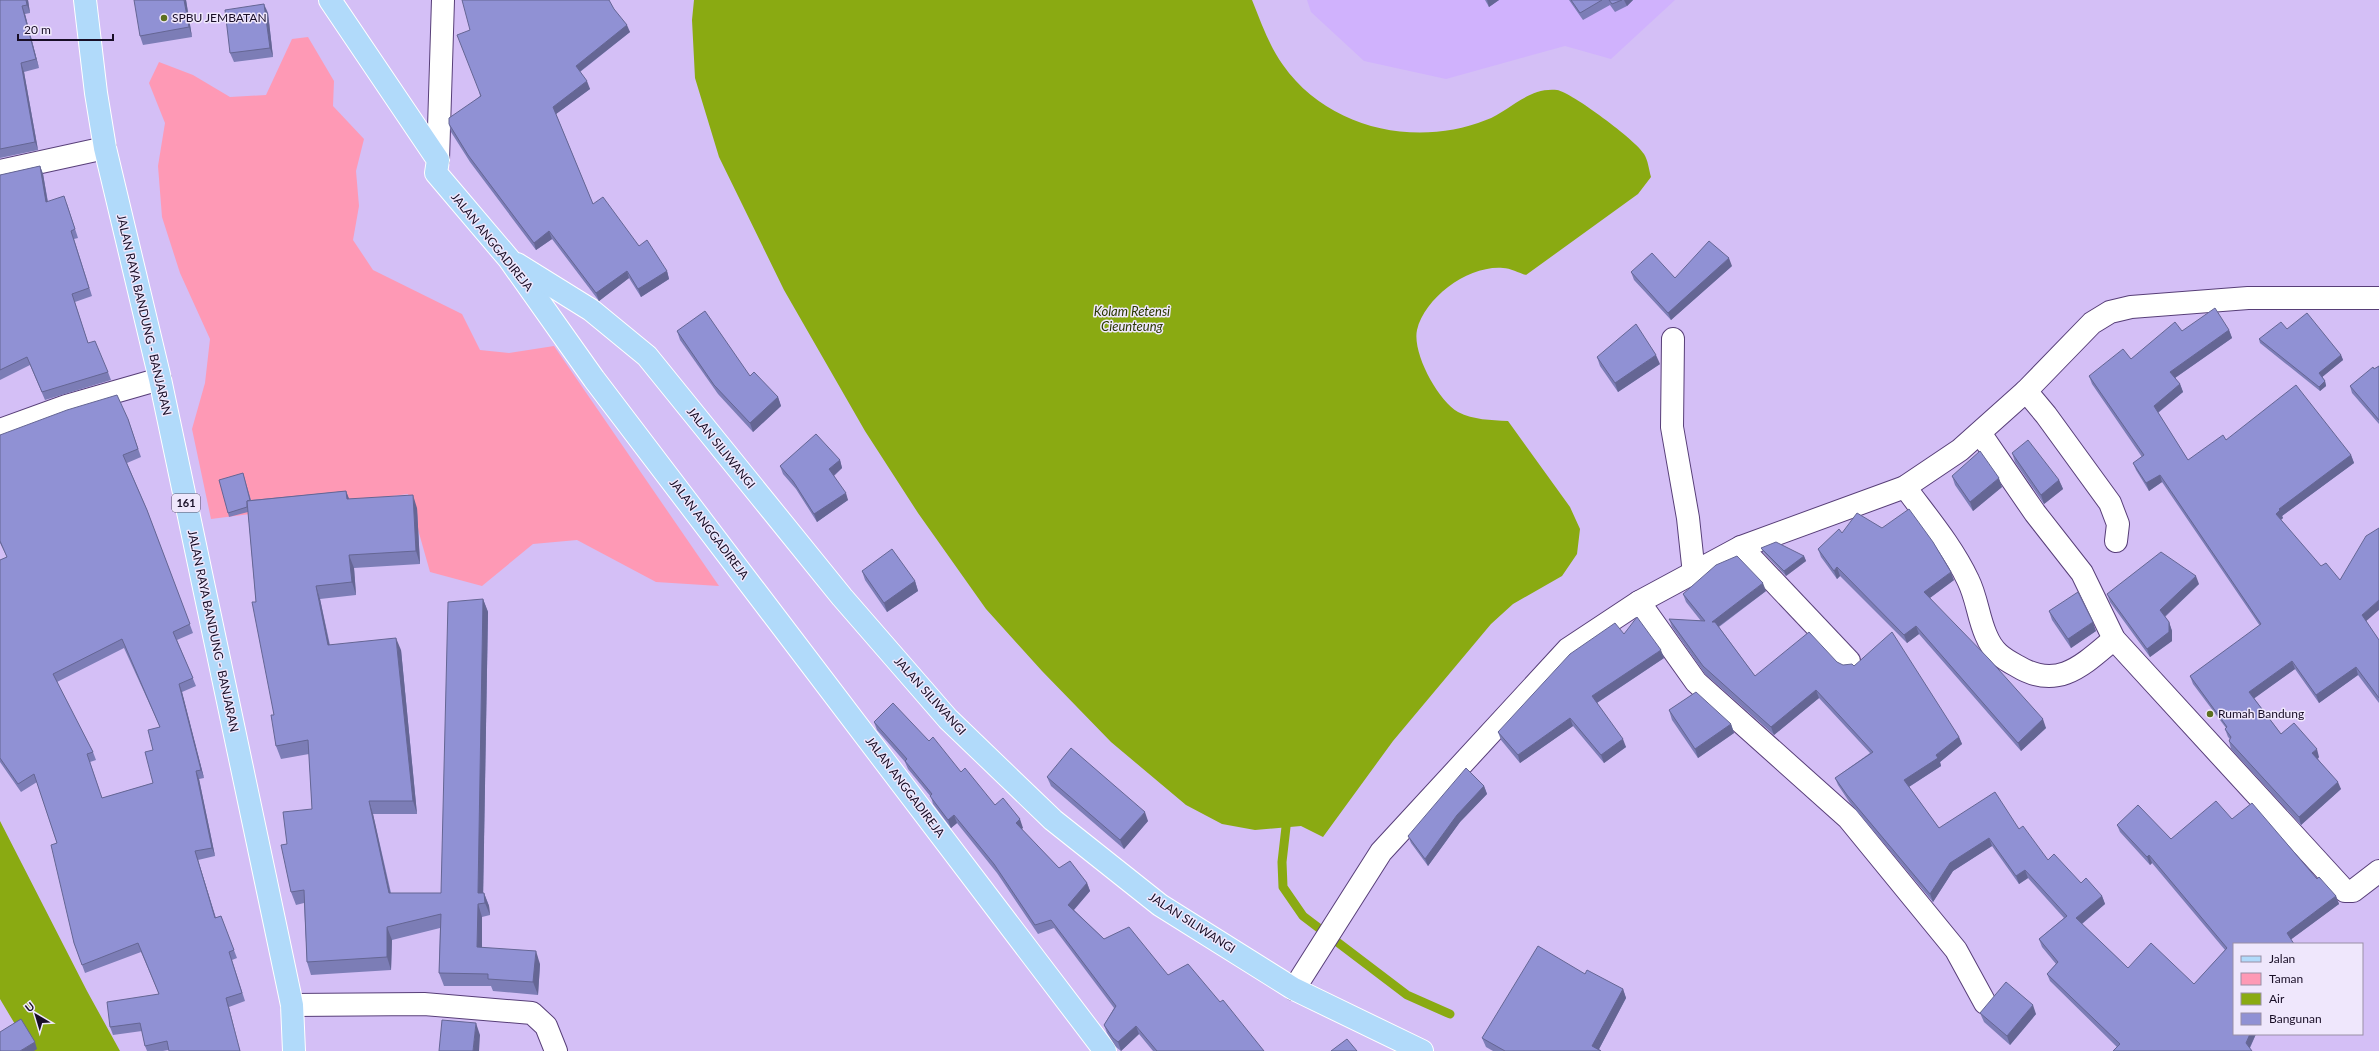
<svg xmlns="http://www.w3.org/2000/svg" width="2379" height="1051" font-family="Lato,sans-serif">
	<rect width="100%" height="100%" fill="#d4bff6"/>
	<polygon fill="#d0b2fd" points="1307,0 1675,0 1611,59 1565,46 1446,79 1364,61 1311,12"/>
	<polygon fill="#fe99b5" points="308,37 334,81 333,106 364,139 356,171 359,206 353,240 373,270 462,314 480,350 509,353 554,346 719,586 656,582 577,540 533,544 482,586 430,572 408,494 211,519 192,429 205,383 210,339 180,273 162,217 158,166 165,123 149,83 159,62 193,75 230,97 266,95 292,39"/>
	<g fill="#8aaa12">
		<path d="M694,0H1252C1261,22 1269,46 1283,65C1328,129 1416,148 1486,120C1510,111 1528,87 1557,90C1571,92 1637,141 1644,154C1648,160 1649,170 1651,177L1638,194L1526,275C1519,273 1510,268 1503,268C1469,265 1425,297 1417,330C1412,353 1438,401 1458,412C1474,420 1490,420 1508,421L1570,507L1580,529L1577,554L1562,576L1513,604L1491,624L1393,741L1323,837L1301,826L1255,830L1222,824L1186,805L1111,742L1042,671L986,609L918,513L865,431L784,290L719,157L695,78L692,20Z"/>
		<polygon points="0,821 87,991 120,1051 31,1051 0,999"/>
	</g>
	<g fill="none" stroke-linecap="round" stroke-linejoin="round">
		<polyline stroke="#8aaa12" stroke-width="9" points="1286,827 1282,862 1283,887 1303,916 1407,995 1450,1014"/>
		<defs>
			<g id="minor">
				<polyline points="438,160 443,0"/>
				<polyline points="0,171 105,148"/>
				<polyline points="1673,339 1672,427 1688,518 1694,574"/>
				<polyline points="2026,391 2046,415 2110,503 2118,524 2116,541"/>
				<polyline points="0,430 66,406 160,379"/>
				<polyline points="1980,433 2035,513 2082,573 2114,639 2345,891 2353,891 2379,871"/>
				<path d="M1905,487C1927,517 1952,546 1968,580C1977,598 1978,617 1986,635C1993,652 2002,658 2017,666C2058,691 2083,665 2114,639"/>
				<polyline points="1741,547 1849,661"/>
				<polyline points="1639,602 1696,682 1848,818 1956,950 1985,1003"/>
				<polyline points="1294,989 1381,852 1568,649 1639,602 1741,547 1905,487 1960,450 2026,391 2092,323 2110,312 2131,307 2248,298 2379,298"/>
				<polyline points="292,1005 424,1004 532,1013 546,1026 556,1051"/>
			</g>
			<g id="major">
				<polyline points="85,0 96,93 105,148 160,379 292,1005 294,1051"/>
				<polyline points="330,0 438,160 436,173 509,259 594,379 1105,1051"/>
				<polyline points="517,264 591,310 647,356 842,597 948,719 1053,820 1160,905 1294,989 1422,1051"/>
			</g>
		</defs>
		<use href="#minor" stroke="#573e78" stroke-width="24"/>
		<use href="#major" stroke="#fff" stroke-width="24"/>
		<use href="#minor" stroke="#fff" stroke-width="22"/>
		<use href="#major" stroke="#b1dafa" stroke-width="22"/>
	</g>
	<g fill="#7c7db6" fill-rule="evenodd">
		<polygon points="0,0 28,0 30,13 25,14 39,68 24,72 38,150 0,158"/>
		<polygon points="186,0 192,37 143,45 140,36"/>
		<polygon points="1485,0 1499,0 1489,7"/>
		<polygon points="1569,0 1633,0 1627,6 1615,12 1610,5 1583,20"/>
		<polygon points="614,9 630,32 580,72 590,89 556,114 593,204 667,271 669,279 641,297 629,278 599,301 552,239 536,250 470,162 451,132 449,124 480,96 470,30"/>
		<polygon points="268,13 273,57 234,62 230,53"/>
		<polygon points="40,166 43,174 48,202 67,204 78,238 74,239 92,296 75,302 88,343 108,372 111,380 45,400 30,365 0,380 0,175"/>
		<polygon points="1732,266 1671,320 1634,280 1631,272 1675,278"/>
		<polygon points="2287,329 2341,355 2343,360 2322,377 2325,381 2326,386 2320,391 2260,343 2259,339"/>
		<polygon points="2229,330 2232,338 2175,378 2180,384 2183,392 2158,413 2188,460 2226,440 2351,455 2354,463 2282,516 2283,518 2281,520 2366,622 2379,640 2379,703 2358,675 2319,703 2295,669 2254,698 2281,734 2319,757 2318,759 2341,789 2301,825 2231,749 2229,741 2230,739 2228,737 2225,729 2226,728 2193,684 2190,676 2260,626 2162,482 2149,491 2136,470 2133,463 2142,457 2092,384 2089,376 2131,359 2182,331"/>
		<polygon points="677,331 750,376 778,397 781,406 753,432 718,394 680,340"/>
		<polygon points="1597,357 1660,364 1618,392 1600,366"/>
		<polygon points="2379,366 2379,424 2352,393 2350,386"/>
		<path d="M128,419L141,457L127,463L147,510L193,633L177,640L196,686L182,692L204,778L199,779L215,856L198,860L216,918L221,916L237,958L232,960L245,1001L229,1007L169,1050L163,1051H147L145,1046L142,1031L113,1035L110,1027L159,994L141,952L85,973L74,943L57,843L37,782L21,792L0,762V560L7,557L0,543V435ZM124,648L160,727L153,750V783L102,798L90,762L96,760L93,752L57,682Z"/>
		<polygon points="2012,453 2059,480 2063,489 2044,504 2015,462"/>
		<polygon points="840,460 842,468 834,476 848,500 817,522 796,489 783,474 780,466"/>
		<polygon points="243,473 251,500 346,491 349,499 417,508 420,564 354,568 356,595 320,599 330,645 401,650 417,814 373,814 391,893 441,893 483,599 488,612 483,893 484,893 489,906 490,915 482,917 482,947 540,964 538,995 493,991 491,986 444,986 439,973 440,928 392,940 391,970 311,975 307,962 304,903 296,905 291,892 287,844 312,809 309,754 281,759 276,746 274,715 256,602 248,512 229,517 228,513"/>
		<polygon points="1952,476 2002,487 1973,511 1955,485"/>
		<polygon points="1842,533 1954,580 1930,598 2046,728 2021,751 1919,634 1907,643 1840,576 1837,579 1821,557 1818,549"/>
		<polygon points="1761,548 1804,556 1806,561 1786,576 1763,552"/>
		<polygon points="862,571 915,581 918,591 887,612 865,580"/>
		<polygon points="2199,584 2165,617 2169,622 2172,631 2172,641 2150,657 2110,602 2107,594"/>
		<polygon points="1766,591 1719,627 1755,676 1837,662 1959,737 1962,744 1940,762 1941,766 1909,787 1939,828 2019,829 2048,860 2081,883 2102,896 2105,904 2082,924 2128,968 2194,984 2225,950 2152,863 2150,865 2120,832 2117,825 2171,839 2232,819 2317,879 2336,896 2339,904 2291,939 2234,1034 2256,1034 2250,1048 2117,1047 2050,981 2047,974 2056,964 2042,947 2039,939 2064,918 2028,878 2019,884 1992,846 1953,871 1933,902 1850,803 1838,785 1835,778 1870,753 1819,698 1774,735 1705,674 1672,627 1669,619 1701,621 1686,602 1683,594"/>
		<polygon points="2049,611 2096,631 2071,648 2052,620"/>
		<polygon points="1624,634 1664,658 1597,703 1626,747 1604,763 1573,726 1520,763 1501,740 1498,732"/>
		<polygon points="1669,710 1731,724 1734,733 1698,758 1672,720"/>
		<polygon points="874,722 929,741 995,805 1023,828 1021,829 1059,868 1087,883 1090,891 1074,910 1104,939 1168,975 1220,1002 1264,1051 1153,1051 1139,1034 1121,1051 1116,1047 1107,1033 1104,1025 1114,1008 1054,928 1038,934 997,873 957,823 951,828 933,804 931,797 908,769 905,762 877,730"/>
		<polygon points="1047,777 1148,821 1124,849 1051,786"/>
		<polygon points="1484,786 1487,794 1460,822 1428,866 1411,843 1408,836"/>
		<polygon points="1585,974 1623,989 1626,998 1599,1049 1601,1051 1493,1051 1486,1047 1482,1038"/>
		<polygon points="1980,1013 2036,1014 2010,1045 1984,1022"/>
	</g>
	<g fill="#656694">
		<polygon points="26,0 28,0 30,13 27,5"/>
		<polygon points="184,0 186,0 192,37 189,27"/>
		<polygon points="1487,0 1499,0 1489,7"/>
		<polygon points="1624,0 1633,0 1627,6"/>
		<polygon points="264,4 268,13 273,57 270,48"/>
		<polygon points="22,6 25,14 39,68 36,59"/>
		<polygon points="627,25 630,32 578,73 576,66"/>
		<polygon points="21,63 24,72 38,150 35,142"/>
		<polygon points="587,81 590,89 556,114 553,107"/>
		<polygon points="40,166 43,174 49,210 46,202"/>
		<polygon points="549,231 552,239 536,250 534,243"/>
		<polygon points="1729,258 1732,266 1671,320 1668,313"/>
		<polygon points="627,271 629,278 599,301 596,293"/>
		<polygon points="667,271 669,279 641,297 638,289"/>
		<polygon points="2229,330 2232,338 2172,380 2170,372"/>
		<polygon points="1656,355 1660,364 1618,392 1615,383"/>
		<polygon points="2341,355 2343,360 2321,378 2319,373"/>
		<polygon points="2325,381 2326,386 2320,391 2319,387"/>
		<polygon points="2180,384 2183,392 2156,414 2154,406"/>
		<polygon points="778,397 781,406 753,432 750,423"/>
		<polygon points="2351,455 2354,463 2282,516 2283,518 2279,521 2276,514 2279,509"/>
		<polygon points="840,460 842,468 832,477 829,469"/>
		<polygon points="2160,475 2162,482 2149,491 2146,483"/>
		<polygon points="1999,478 2002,487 1973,511 1970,502"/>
		<polygon points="2059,480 2063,489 2044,504 2041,495"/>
		<polygon points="346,491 351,504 347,499"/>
		<polygon points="846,493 848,500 817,522 814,514"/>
		<polygon points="413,495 417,508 420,564 416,551"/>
		<polygon points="349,555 354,568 356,595 352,582"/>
		<polygon points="1804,556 1806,561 1786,576 1784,571"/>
		<polygon points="1837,567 1840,576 1837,579 1834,571"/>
		<polygon points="1951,572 1954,580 1927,600 1924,592"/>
		<polygon points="2196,576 2199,584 2163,618 2160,610"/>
		<polygon points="915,581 918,591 887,612 884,603"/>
		<polygon points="1763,583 1766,591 1715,629 1712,622"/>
		<polygon points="316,586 320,599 332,658 328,645"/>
		<polygon points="483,599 488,612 483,903 478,893"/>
		<polygon points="2379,600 2379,610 2364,623 2362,615"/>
		<polygon points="2093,622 2096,631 2071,648 2068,639"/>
		<polygon points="2169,622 2172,631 2172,641 2150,657 2147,649"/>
		<polygon points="1916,626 1919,634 1907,643 1904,635"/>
		<polygon points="396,638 401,650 417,814 413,801"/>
		<polygon points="1661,650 1664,658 1595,704 1592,696"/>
		<polygon points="2292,661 2295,669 2252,700 2249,692"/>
		<polygon points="2356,667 2358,675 2319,703 2316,695"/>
		<polygon points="179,684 182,692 204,778 201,770"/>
		<polygon points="1816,690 1819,698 1774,735 1771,727"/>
		<polygon points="1570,718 1573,726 1520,763 1518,755"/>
		<polygon points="2043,719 2046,728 2021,751 2018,743"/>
		<polygon points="1731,724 1734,733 1698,758 1695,749"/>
		<polygon points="1959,737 1962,744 1940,762 1941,766 1907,788 1904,780"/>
		<polygon points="1623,739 1626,747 1604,763 1601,755"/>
		<polygon points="2317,749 2319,757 2315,761 2312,753"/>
		<polygon points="196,771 199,779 215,856 212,848"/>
		<polygon points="2338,782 2341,789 2301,825 2299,817"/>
		<polygon points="1484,786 1487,794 1460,822 1428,866 1425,859 1457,815"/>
		<polygon points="369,801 373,814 393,906 389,893"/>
		<polygon points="1145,812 1148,821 1124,849 1120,840"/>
		<polygon points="954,815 957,823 951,828 948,820"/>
		<polygon points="1020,819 1023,828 1019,831 1016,823"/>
		<polygon points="1989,838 1992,846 1953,871 1933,902 1930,894 1950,863"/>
		<polygon points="195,851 198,860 218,926 215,918"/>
		<polygon points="2149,855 2152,863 2150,865 2147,857"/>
		<polygon points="2025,870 2028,878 2019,884 2016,876"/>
		<polygon points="1087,883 1090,891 1071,913 1068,905"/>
		<polygon points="484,893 489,906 490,915 485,903"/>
		<polygon points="2102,896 2105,904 2079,926 2076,918"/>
		<polygon points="2336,896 2339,904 2289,941 2287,933"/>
		<polygon points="478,904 482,917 482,959 477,947"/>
		<polygon points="387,927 392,940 391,970 387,957"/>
		<polygon points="536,951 540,964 538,995 533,982"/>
		<polygon points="1623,989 1626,998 1598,1051 1592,1046"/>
		<polygon points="226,998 229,1007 240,1051"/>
		<polygon points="2033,1005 2036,1014 2010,1045 2007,1036"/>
		<polygon points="476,1023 480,1035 479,1051 473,1051"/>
		<polygon points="1136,1026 1139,1034 1121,1051 1118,1042"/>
		<polygon points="2250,1034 2256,1034 2248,1051 2246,1043"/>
		<polygon points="35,1042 37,1049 34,1051 20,1051"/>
	</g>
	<g fill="#9091d4" stroke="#656694" fill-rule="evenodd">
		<polygon points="0,0 26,0 27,5 22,6 36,59 21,63 35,142 0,149"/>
		<polygon points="134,0 184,0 189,27 140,36"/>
		<polygon points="462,0 609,0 614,9 627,25 576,66 587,81 553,107 593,204 603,197 639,246 647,240 667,271 638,289 627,271 596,293 549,231 534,243 468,155 449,124 449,118 481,96 457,35 470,30"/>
		<polygon points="1571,0 1602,0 1580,13"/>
		<polygon points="1609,0 1622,0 1612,4"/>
		<polygon points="264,4 270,48 230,53 225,10"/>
		<polygon points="40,166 46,202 64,196 75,229 71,231 89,288 72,294 88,343 95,341 108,372 42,392 27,357 0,370 0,175"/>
		<polygon points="1709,241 1729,258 1668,313 1631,272 1652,253 1675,278"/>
		<polygon points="2215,308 2229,330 2170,372 2180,384 2154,406 2188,460 2223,435 2226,440 2296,385 2351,455 2279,509 2280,510 2276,514 2321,566 2326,563 2340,580 2366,536 2379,528 2379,600 2362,615 2379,640 2379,698 2356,667 2316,695 2292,661 2249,692 2281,734 2294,723 2317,749 2312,753 2338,782 2299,817 2229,741 2231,737 2225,729 2227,727 2190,676 2261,624 2160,475 2146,483 2133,463 2144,455 2089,376 2123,349 2131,359 2175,322 2182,331"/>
		<polygon points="705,311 750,376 754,372 778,397 750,423 714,385 677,331"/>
		<polygon points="2307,313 2341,355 2319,373 2325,381 2319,387 2259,339 2281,322 2287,329"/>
		<polygon points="1636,324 1656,355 1615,383 1597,357"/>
		<polygon points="2379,366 2379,420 2350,386 2373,367 2374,369"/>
		<path d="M117,395L128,419L138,449L123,455L147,510L190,624L173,632L193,678L179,684L201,770L196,771L212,848L195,851L215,918L221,916L234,950L229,952L242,993L226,998L240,1051H169L167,1041L145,1046L140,1023L110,1027L107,1002L159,994L138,943L82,965L74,943L51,845L57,843L34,774L18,784L0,758V560L7,557L0,541V435L67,410ZM122,639L160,727L148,730L153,750L145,752L153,783L102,798L87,754L93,752L53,674Z"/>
		<polygon points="816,434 840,460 829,469 846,493 814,514 793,481 780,466"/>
		<polygon points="2028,440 2059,480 2041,495 2012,453"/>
		<polygon points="1980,451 1999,478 1970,502 1952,476"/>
		<polygon points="243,473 250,500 247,501 247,507 228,513 219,480"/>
		<polygon points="346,491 347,499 413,495 416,551 349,555 352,582 316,586 328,645 396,638 413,801 369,801 389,893 441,893 448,602 483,599 478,893 484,893 485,903 478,904 477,947 536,951 533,982 488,979 488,974 439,973 441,914 387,927 387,957 307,962 304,890 291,892 281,845 287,844 283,812 312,809 308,740 276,746 271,715 274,715 252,602 256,602 247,501"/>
		<polygon points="1909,509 1933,542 1951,572 1924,592 1990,660 2043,719 2018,743 1916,626 1904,635 1837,567 1834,571 1818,549 1839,529 1842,533 1857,513 1882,528"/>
		<polygon points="1776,542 1804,556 1784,571 1761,548"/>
		<polygon points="892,549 915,581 884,603 862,571"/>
		<polygon points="2161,552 2196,576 2160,610 2169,622 2169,632 2147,649 2107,594"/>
		<polygon points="1737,556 1763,583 1712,622 1715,622 1755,676 1809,632 1837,662 1843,665 1852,664 1854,666 1892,632 1959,737 1936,755 1938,758 1904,780 1939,828 1995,792 2019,829 2023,826 2048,860 2054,854 2081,883 2086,878 2102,896 2076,918 2128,968 2151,943 2194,984 2227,948 2149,855 2147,857 2117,825 2138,805 2171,839 2216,801 2232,819 2252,803 2317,879 2319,877 2336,896 2287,933 2294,944 2234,944 2234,1034 2250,1034 2246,1043 2252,1051 2113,1051 2120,1044 2047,974 2058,962 2039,939 2067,916 2025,870 2016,876 1989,838 1950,863 1930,894 1847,795 1835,778 1873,752 1816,690 1771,727 1703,666 1669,619 1705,621 1683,594 1716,565"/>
		<polygon points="2078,592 2093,622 2068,639 2049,611"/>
		<polygon points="1637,617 1661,650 1592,696 1623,739 1601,755 1570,718 1518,755 1498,732 1570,654 1615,623 1624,634"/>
		<polygon points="1696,692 1731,724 1695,749 1669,710"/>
		<polygon points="893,703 929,741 933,737 961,772 965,768 995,805 1003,798 1020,819 1016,823 1059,868 1070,861 1087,883 1068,905 1104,939 1129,927 1168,975 1188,964 1220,1002 1223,1000 1264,1051 1157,1051 1136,1026 1118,1042 1113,1038 1104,1025 1116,1006 1051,920 1035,925 994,864 954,815 948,820 930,796 932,794 905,761 907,759 874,722"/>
		<polygon points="1071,748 1145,812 1120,840 1047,777"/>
		<polygon points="1466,768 1484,786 1457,815 1425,859 1408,836"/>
		<polygon points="1538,946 1585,974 1587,970 1623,989 1592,1046 1601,1051 1505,1051 1482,1038"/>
		<polygon points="2006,982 2033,1005 2007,1036 1980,1013"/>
		<polygon points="21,1019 35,1042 20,1051 0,1051 0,1032"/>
		<polygon points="442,1020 476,1023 473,1051 439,1051"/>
		<polygon points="1347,1039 1357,1051 1331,1051"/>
	</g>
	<g fill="#5c701e" stroke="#efe7fc" stroke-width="1.5">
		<circle cx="164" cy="18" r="4"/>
		<circle cx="2210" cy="714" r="4"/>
	</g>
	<g text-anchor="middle" stroke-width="3" stroke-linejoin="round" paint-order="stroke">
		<rect fill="#efe7fc" stroke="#584f66" stroke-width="1" x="172" y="494" width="28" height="18" rx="3"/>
		<g font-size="11" font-weight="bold" fill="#180e26">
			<text x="186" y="507">161</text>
		</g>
		<g font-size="12" fill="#180e26" stroke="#efe7fc" text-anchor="start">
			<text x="172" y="22">SPBU JEMBATAN</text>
			<text x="2218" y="718">Rumah Bandung</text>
		</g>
		<g font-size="12" fill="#180e26" stroke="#efe7fc">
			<text transform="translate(492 242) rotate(51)" y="4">JALAN ANGGADIREJA</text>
			<text transform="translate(144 315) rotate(77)" y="4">JALAN RAYA BANDUNG - BANJARAN</text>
			<text transform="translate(721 448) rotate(51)" y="4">JALAN SILIWANGI</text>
			<text transform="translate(709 529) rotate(53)" y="4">JALAN ANGGADIREJA</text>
			<text transform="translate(213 631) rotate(78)" y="4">JALAN RAYA BANDUNG - BANJARAN</text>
			<text transform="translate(930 696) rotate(48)" y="4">JALAN SILIWANGI</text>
			<text transform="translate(905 787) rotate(53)" y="4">JALAN ANGGADIREJA</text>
			<text transform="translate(1192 923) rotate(33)" y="4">JALAN SILIWANGI</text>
		</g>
		<g font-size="13" font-style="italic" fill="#2b3800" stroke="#efe7fc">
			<text x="1132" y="316">Kolam Retensi<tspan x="1132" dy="15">Cieunteung</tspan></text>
		</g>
	</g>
	<rect x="2233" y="943" width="130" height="92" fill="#efe7fc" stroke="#9990a6"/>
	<rect x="2241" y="956" width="20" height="6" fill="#b1dafa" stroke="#9990a6"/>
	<text x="2269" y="963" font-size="12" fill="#180e26">Jalan</text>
	<rect x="2241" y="973" width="20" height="12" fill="#fe99b5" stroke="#9990a6"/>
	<text x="2269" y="983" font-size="12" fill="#180e26">Taman</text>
	<rect x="2241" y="993" width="20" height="12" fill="#8aaa12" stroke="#9990a6"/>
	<text x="2269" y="1003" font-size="12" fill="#180e26">Air</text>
	<rect x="2241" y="1013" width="20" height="12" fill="#9091d4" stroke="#9990a6"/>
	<text x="2269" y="1023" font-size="12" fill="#180e26">Bangunan</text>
	<g transform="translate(36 1015) rotate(322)" stroke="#efe7fc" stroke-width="3" paint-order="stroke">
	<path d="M0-3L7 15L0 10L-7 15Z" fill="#180e26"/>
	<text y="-6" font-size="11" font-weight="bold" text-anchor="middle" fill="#180e26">U</text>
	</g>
	<path d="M18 34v6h95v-6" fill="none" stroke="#180e26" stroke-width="2"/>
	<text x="24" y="34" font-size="12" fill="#180e26" stroke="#efe7fc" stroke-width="3" paint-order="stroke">20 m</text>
</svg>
